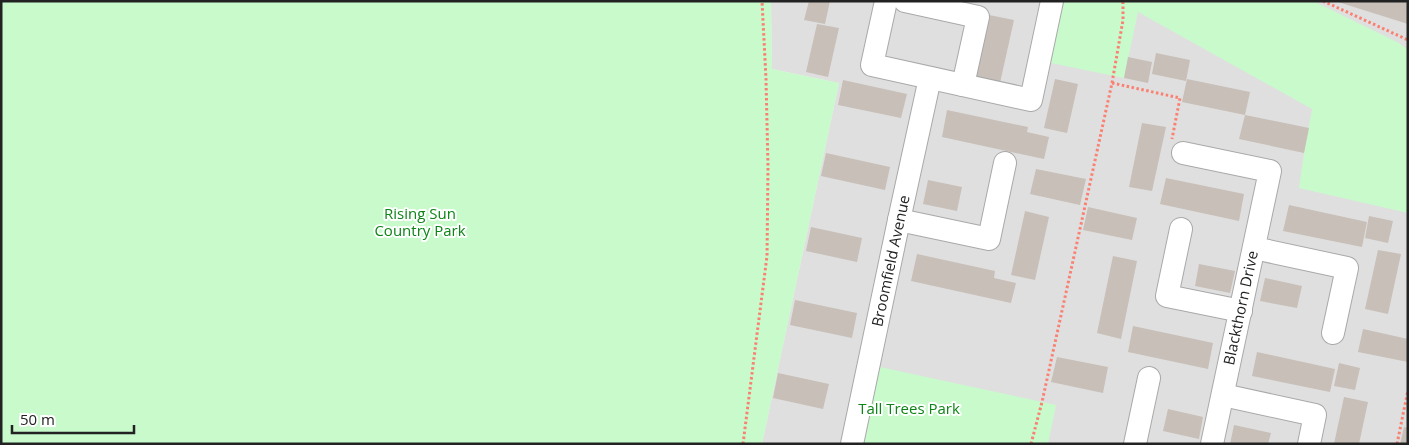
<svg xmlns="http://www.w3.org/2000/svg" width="1409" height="445" font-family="'Open Sans',sans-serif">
	<rect width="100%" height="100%" fill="#f2efe9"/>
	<polygon fill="#e0dfdf" points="771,1 1408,1 1408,444 762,444 839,83 772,69"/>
	<g fill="#c8facc">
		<polygon points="1,1 771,1 772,69 839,83 762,444 1,444"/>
		<polygon points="1059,1 1313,1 1399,43 1408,50 1408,213 1299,188 1304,153 1312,109 1138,12 1124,78 1046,62"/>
		<polygon points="880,367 1056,405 1048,444 864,444"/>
	</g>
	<g fill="#c7bfb8">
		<polygon points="809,1 830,1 825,24 804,20"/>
		<polygon points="1338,1 1408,1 1408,24 1338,2"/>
		<polygon points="989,15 1014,20 1000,83 975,78"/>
		<polygon points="817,24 839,28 828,77 806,72"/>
		<polygon points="1156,53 1190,60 1186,81 1152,74"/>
		<polygon points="1128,57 1152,62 1148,83 1124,78"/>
		<polygon points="1055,79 1078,84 1067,133 1044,128"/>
		<polygon points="1187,79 1250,92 1245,115 1182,102"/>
		<polygon points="843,80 907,94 901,118 838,105"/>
		<polygon points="947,110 1028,127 1027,132 1049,137 1044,159 942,137"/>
		<polygon points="1245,115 1309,128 1304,153 1239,139"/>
		<polygon points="1142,123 1166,127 1152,191 1129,187"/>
		<polygon points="826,153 890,167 885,190 821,176"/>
		<polygon points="1036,169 1086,179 1080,205 1030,194"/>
		<polygon points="1166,178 1244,194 1239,221 1160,204"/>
		<polygon points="928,180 962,187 957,211 923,204"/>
		<polygon points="1289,205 1367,222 1362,247 1283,231"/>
		<polygon points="1088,207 1137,218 1132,240 1083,230"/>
		<polygon points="1025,211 1049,217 1035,280 1011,275"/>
		<polygon points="1369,216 1393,221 1388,243 1365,238"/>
		<polygon points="811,227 862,238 857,262 806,251"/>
		<polygon points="1378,250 1401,254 1388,314 1365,309"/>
		<polygon points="917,254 995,271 994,278 1016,283 1011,303 911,281"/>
		<polygon points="1113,256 1137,261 1121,339 1097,333"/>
		<polygon points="1199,264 1235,271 1230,293 1195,286"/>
		<polygon points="1265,278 1302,286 1297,308 1260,301"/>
		<polygon points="795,300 857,313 852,338 790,325"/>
		<polygon points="1133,326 1213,343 1208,369 1128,352"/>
		<polygon points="1363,329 1408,339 1408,362 1358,352"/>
		<polygon points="1257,352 1335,369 1330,392 1252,376"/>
		<polygon points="1057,357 1108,367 1103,393 1051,382"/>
		<polygon points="1339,363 1360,368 1355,390 1334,386"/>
		<polygon points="778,373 829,384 823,409 773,398"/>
		<polygon points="1344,397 1368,402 1359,444 1334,444"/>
		<polygon points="1168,409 1203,417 1199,439 1163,431"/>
		<polygon points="1234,425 1271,433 1268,444 1230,444"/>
		<polygon points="1404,427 1408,428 1408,444 1400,444"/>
	</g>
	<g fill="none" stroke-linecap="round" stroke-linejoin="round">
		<defs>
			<g id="minor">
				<polyline points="886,1 872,65 1031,100 1052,1"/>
				<polyline points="905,1 978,17 963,85"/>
				<polyline points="1183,153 1270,171 1212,444"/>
				<polyline points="899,220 989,239 1005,163"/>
				<polyline points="1181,229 1167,296 1241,311"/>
				<polyline points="1254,248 1347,268 1333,333"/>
				<polyline points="1223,395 1315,415 1309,444"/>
				<polyline points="852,444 899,220 930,78"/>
				<polyline points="1135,444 1149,378"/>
			</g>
		</defs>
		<use href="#minor" stroke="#a9a9a9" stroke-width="24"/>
		<g stroke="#fa8072" stroke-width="3" stroke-dasharray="2.5 2.5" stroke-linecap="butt">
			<polyline points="1323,1 1408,40"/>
			<polyline points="1112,83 1180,98 1172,139"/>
			<polyline points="743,444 767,256 768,167 766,79 762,1"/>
			<polyline points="1031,444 1042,402 1112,83 1123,20 1123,3 1121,1"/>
			<polyline points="1397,444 1408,390"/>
		</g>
		<use href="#minor" stroke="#fff" stroke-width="22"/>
	</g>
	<g text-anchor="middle" stroke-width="4" stroke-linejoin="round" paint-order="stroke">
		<g font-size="15" fill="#0c8416" stroke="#fff">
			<text x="420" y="219">Rising Sun<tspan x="420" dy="17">Country Park</tspan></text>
			<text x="909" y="414">Tall Trees Park</text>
		</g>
		<g font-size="15" fill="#222" stroke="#fff">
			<text transform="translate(891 261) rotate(-78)" y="5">Broomfield Avenue</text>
			<text transform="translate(1241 308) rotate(-78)" y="5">Blackthorn Drive</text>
		</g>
	</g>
	<rect width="1409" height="445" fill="none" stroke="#222222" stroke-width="5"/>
	<path d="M12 425v8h122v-8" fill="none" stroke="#222222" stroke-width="2.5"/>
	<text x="20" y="425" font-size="15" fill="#222222" stroke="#ffffff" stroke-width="4" paint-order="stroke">50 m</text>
</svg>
